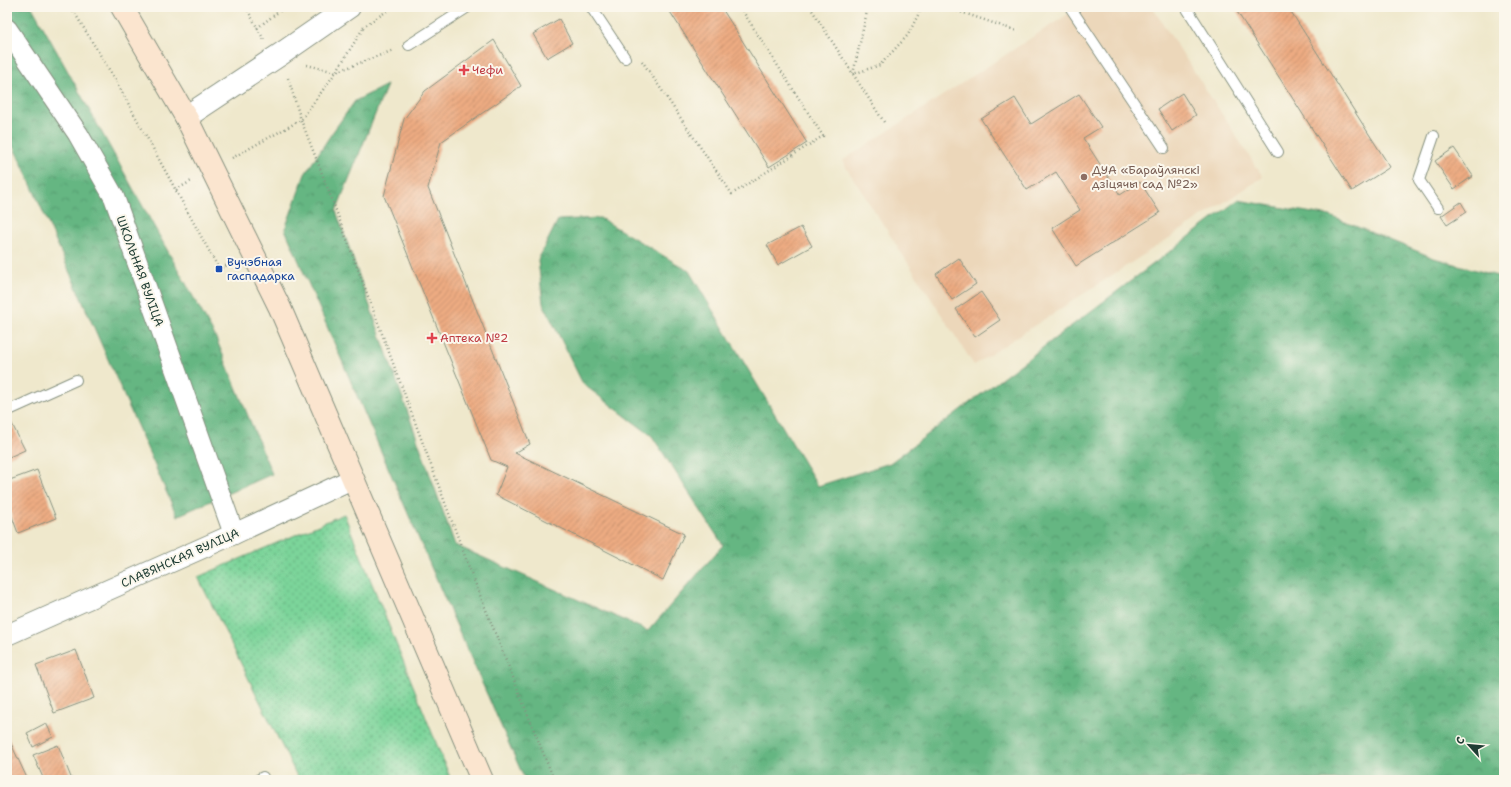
<svg xmlns="http://www.w3.org/2000/svg" width="1511" height="787" font-family="'Shantell Sans',sans-serif">
	<defs>
		<pattern id="grass-dots" width="8" height="8" patternUnits="userSpaceOnUse"><rect width="8" height="8" fill="#7cd49a"/><path d="M2 2h.1M6 6h.1" fill="none" stroke="#65ad7e" stroke-width="1.8" stroke-linecap="round"/></pattern>
		<pattern id="forest-crowns" width="20" height="18" patternUnits="userSpaceOnUse"><rect width="20" height="18" fill="#65b682"/><path d="M2 6a3 3 0 1 1 6 0M12 15a3 3 0 1 1 6 0" fill="none" stroke="#53956b"/></pattern>
		<pattern id="building-hatch" width="6" height="6" patternUnits="userSpaceOnUse"><rect width="6" height="6" fill="#edab82"/><path d="M-1 1l2-2M0 6l6-6M5 7l2-2" fill="none" stroke="#bf8c6b"/></pattern>
	</defs>
	<rect width="100%" height="100%" fill="#fbf7ec"/>
	<filter id="ink" filterUnits="userSpaceOnUse"><feTurbulence type="fractalNoise" baseFrequency=".025" numOctaves="2"/><feDisplacementMap in="SourceGraphic" scale="8" xChannelSelector="R" yChannelSelector="G"/><feConvolveMatrix kernelMatrix="1 2 1 2 8 2 1 2 1" color-interpolation-filters="sRGB"/></filter>
	<filter id="wash" filterUnits="userSpaceOnUse"><feTurbulence type="fractalNoise" baseFrequency=".012" numOctaves="4" result="noise"/><feDisplacementMap in="SourceGraphic" scale="16" xChannelSelector="R" yChannelSelector="G"/><feGaussianBlur stdDeviation="0.9" result="paint"/><feColorMatrix in="noise" values="0 0 0 0 0 0 0 0 0 0 0 0 0 0 0 0 0 1.4 0 .05"/><feComposite in="paint" operator="in"/></filter>
	<g filter="url(#wash)">
		<rect width="100%" height="100%" fill="#efe8cc"/>
		<polygon fill="#ecd7ba" points="1079,7 1152,7 1263,177 974,365 842,161"/>
		<polygon fill="url(#grass-dots)" stroke="#4e8867" points="344,514 451,780 299,780 198,577"/>
		<g fill="url(#forest-crowns)" stroke="#427a5b">
			<polygon points="7,7 32,7 215,336 272,474 177,516 22,164 7,135"/>
			<polygon points="387,85 336,211 455,545 648,631 723,545 652,436 583,384 543,303 538,260 558,220 600,218 689,271 818,486 890,463 1238,200 1330,216 1434,258 1504,278 1504,780 525,780 444,597 285,229 305,174 332,133 355,101"/>
		</g>
		<g id="blocks">
			<g fill="url(#building-hatch)">
				<polygon points="667,7 721,7 807,143 769,167"/>
				<polygon points="1234,7 1288,7 1390,167 1352,191"/>
				<polygon points="559,19 572,43 547,58 533,34"/>
				<polygon points="494,40 521,86 441,142 428,188 530,444 515,453 684,534 663,580 496,495 507,467 491,460 384,196 404,119 425,91"/>
				<polygon points="1182,93 1196,115 1172,131 1158,109"/>
				<polygon points="1079,94 1101,127 1083,138 1120,195 1140,182 1160,213 1076,266 1052,228 1080,210 1056,172 1027,190 981,119 1015,98 1031,124"/>
				<polygon points="1454,148 1473,176 1454,189 1435,161"/>
				<polygon points="1461,202 1467,212 1447,225 1441,216"/>
				<polygon points="801,227 812,246 778,265 767,245"/>
				<polygon points="959,258 976,284 952,300 936,274"/>
				<polygon points="981,292 1000,320 975,337 956,309"/>
				<polygon points="11,422 25,450 7,458 7,424"/>
				<polygon points="37,470 56,518 18,533 7,503 7,481"/>
				<polygon points="76,650 94,698 54,713 36,665"/>
				<polygon points="46,723 53,737 33,747 27,733"/>
				<polygon points="7,735 26,776 17,780 7,780"/>
				<polygon points="58,745 72,780 44,780 33,755"/>
			</g>
		</g>
	</g>
	<g filter="url(#ink)">
		<use href="#blocks" fill-opacity="0" stroke="#879280" stroke-width="1"/>
		<g fill="none" stroke-linecap="round" stroke-linejoin="round">
			<defs>
				<g id="service">
					<polyline points="591,7 625,58"/>
					<polyline points="1070,7 1164,148"/>
					<polyline points="1186,7 1278,152"/>
					<polyline points="409,45 468,7"/>
					<polyline points="1434,136 1419,180 1438,208"/>
					<polyline points="7,411 76,380"/>
					<polyline points="258,780 263,777"/>
				</g>
				<g id="minor">
					<polyline points="7,29 78,134 114,197 234,534"/>
					<polyline points="7,635 234,534 352,479"/>
				</g>
				<polyline id="tertiary" points="186,117 281,54 349,7"/>
				<polyline id="secondary" points="122,7 186,117 280,308 482,780"/>
			</defs>
			<use href="#service" stroke="#879280" stroke-width="12"/>
			<use href="#minor" stroke="#879280" stroke-width="22"/>
			<use href="#tertiary" stroke="#879280" stroke-width="24"/>
			<use href="#secondary" stroke="#879280" stroke-width="24"/>
			<g stroke="#879280" stroke-width="2.5" stroke-dasharray="1 3" stroke-linecap="butt">
				<polyline points="71,7 116,81 219,269 232,263"/>
				<polyline points="246,7 264,40"/>
				<polyline points="810,7 853,74 868,7"/>
				<polyline points="946,7 1017,31"/>
				<polyline points="363,27 393,7"/>
				<polyline points="257,28 285,7"/>
				<polyline points="642,61 732,194 823,136 740,7"/>
				<polyline points="307,65 336,72 394,50"/>
				<polyline points="288,78 301,120 325,181 472,575 554,780"/>
				<polyline points="884,122 853,74 880,65 908,35 922,7"/>
				<polyline points="232,158 301,120 336,72 364,27"/>
				<polyline points="176,190 193,180"/>
			</g>
			<use href="#service" stroke="#fff" stroke-width="10"/>
			<use href="#minor" stroke="#fff" stroke-width="20"/>
			<use href="#tertiary" stroke="#fff" stroke-width="22"/>
			<use href="#secondary" stroke="#fbe5cf" stroke-width="22"/>
		</g>
	</g>
	<g fill="#e0444e" stroke="#fbf7ec" stroke-width="1.5">
		<path d="M462 64h4v4h4v4h-4v4h-4v-4h-4v-4h4z"/>
		<path d="M430 332h4v4h4v4h-4v4h-4v-4h-4v-4h4z"/>
	</g>
	<circle fill="#8d6e63" stroke="#fbf7ec" stroke-width="1.5" cx="1084" cy="177" r="4"/>
	<rect fill="#1a4fb4" stroke="#fbf7ec" stroke-width="1.5" x="215" y="265" width="8" height="8" rx="2"/>
	<g text-anchor="middle" stroke-width="4" stroke-linejoin="round" paint-order="stroke">
		<g font-size="12" fill="#be3a42" stroke="#fbf7ec" text-anchor="start">
			<text x="472" y="74">Чефи</text>
			<text x="440" y="342">Аптека №2</text>
		</g>
		<g font-size="12" fill="#785e54" stroke="#fbf7ec" text-anchor="start">
			<text x="1092" y="174">ДУА «Бараўлянскі<tspan x="1092" dy="14">дзіцячы сад №2»</tspan></text>
		</g>
		<g font-size="12" fill="#164399" stroke="#fbf7ec" text-anchor="start">
			<text x="227" y="266">Вучэбная<tspan x="227" dy="14">гаспадарка</tspan></text>
		</g>
		<g font-size="12" fill="#1f3d34" stroke="#fbf7ec">
			<text transform="translate(140 271) rotate(70)" y="4">ШКОЛЬНАЯ ВУЛІЦА</text>
			<text transform="translate(180 558) rotate(-24)" y="4">СЛАВЯНСКАЯ ВУЛІЦА</text>
		</g>
	</g>
	<rect width="1511" height="787" fill="none" stroke="#fbf7ec" stroke-width="24"/>
	<g transform="translate(1469 745) rotate(297)" stroke="#fbf7ec" stroke-width="3" paint-order="stroke">
	<path d="M0-3L7 15L0 10L-7 15Z" fill="#1f3d34"/>
	<text y="-6" font-size="11" font-weight="bold" text-anchor="middle" fill="#1f3d34">С</text>
	</g>
</svg>
